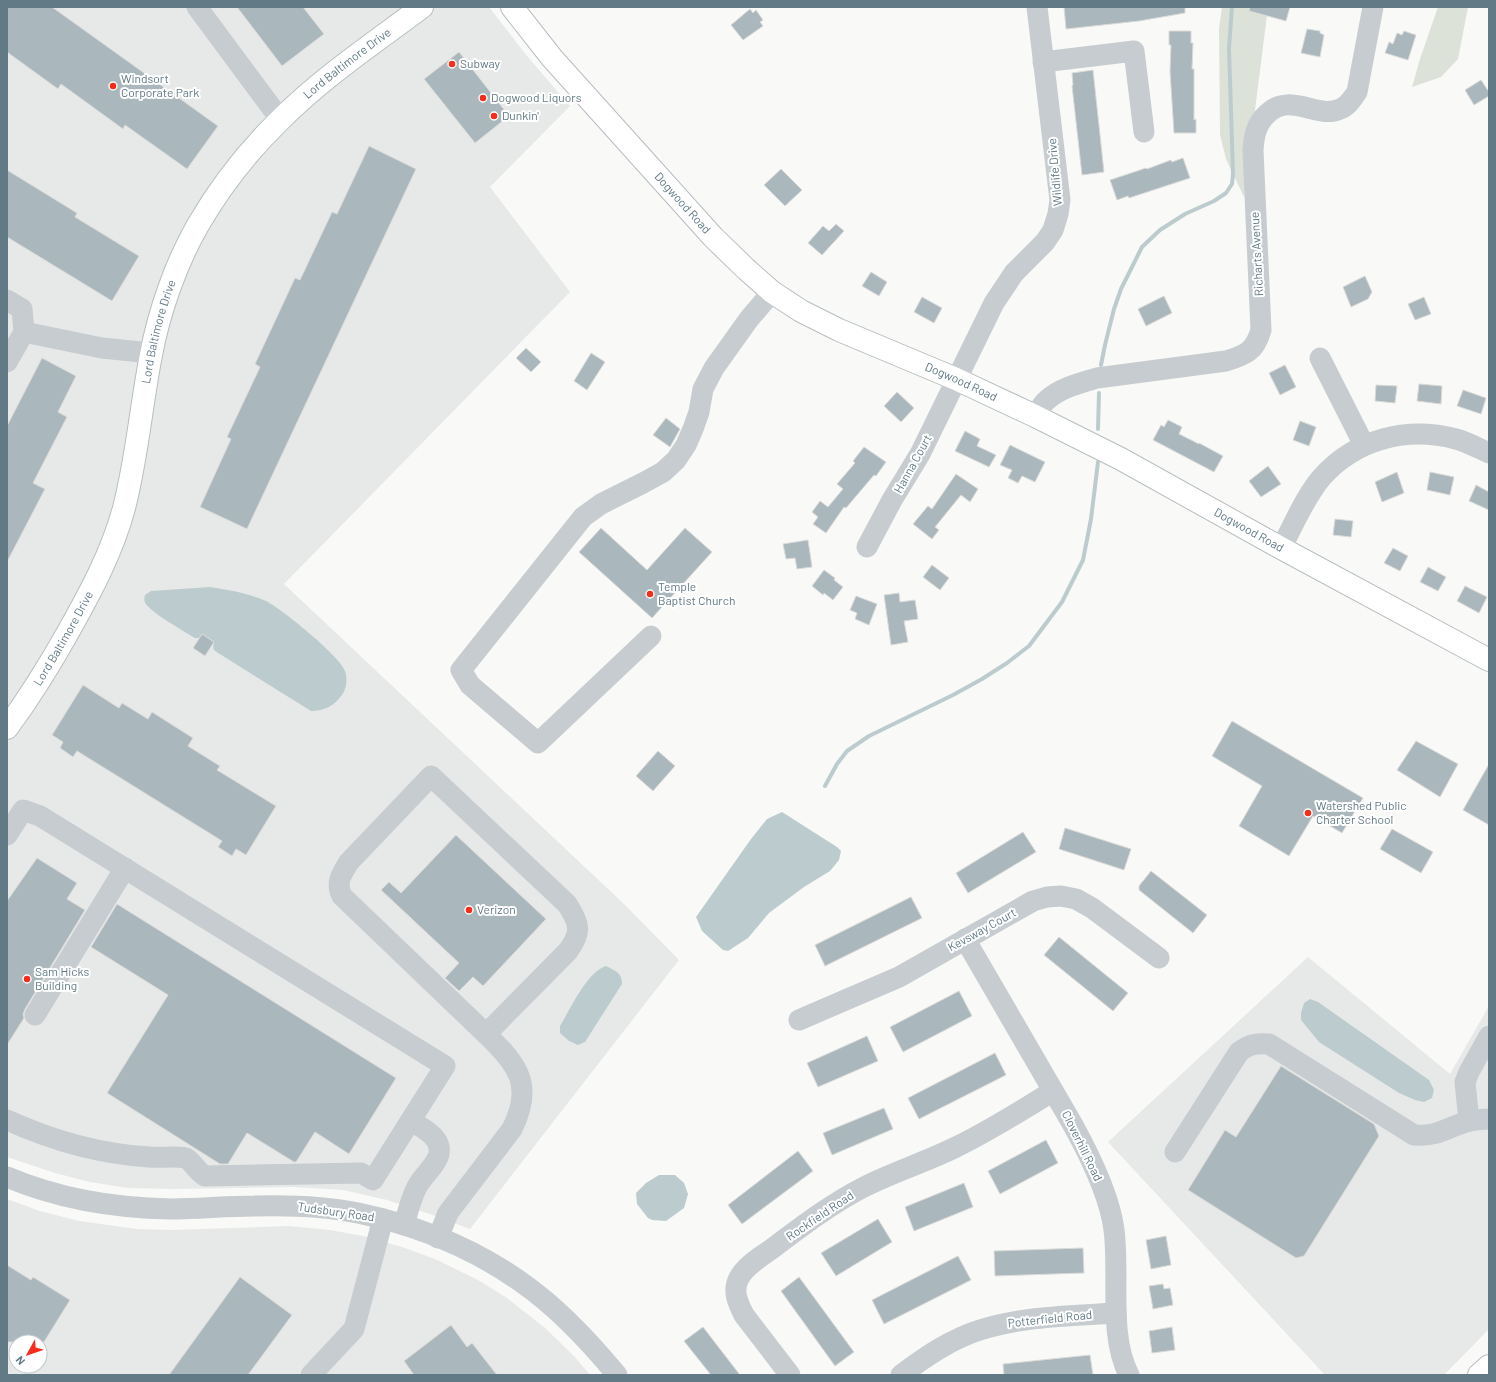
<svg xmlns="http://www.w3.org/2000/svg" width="1496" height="1382" font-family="Barlow,sans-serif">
	<rect width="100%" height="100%" fill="#f9f9f7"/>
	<g fill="#e7e9e8" fill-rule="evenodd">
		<polygon points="7,7 489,7 527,56 570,106 490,187 570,292 284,584 624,904 679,960 470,1229 427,1213 387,1200 343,1190 294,1187 174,1189 128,1188 90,1182 55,1173 7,1157"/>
		<polygon points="1308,957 1450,1074 1489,1006 1489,1329 1444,1375 1325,1375 1108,1142"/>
		<path d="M7,1199L40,1211L79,1221L137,1229L172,1230L289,1226L330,1230L363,1236L402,1247L435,1259L478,1280L507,1298L545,1328L574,1356L590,1375H7ZM16,1342H40V1366H16Z"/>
	</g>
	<g fill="#dce2d7">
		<polygon points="1222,7 1268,7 1244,197 1226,159 1220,135 1219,29"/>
		<polygon points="1438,7 1468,7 1458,59 1441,77 1412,87 1420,59"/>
	</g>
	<g fill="#bcccce">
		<path d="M210,587C230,590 247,593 266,601C282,609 337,654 344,669C348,677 347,688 342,695C334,706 324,711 311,711L215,651L213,648L214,642L202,634L199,638H195C185,632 152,613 146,604C144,602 144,598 145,595L151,591Z"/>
		<polygon points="782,812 837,847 841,851 839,860 830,871 804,887 769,913 748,938 728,951 723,950 702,931 696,917 751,839 767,819"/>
		<path d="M606,966C616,971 622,973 622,984L585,1042L578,1045L569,1041L560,1033V1026C571,1008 587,972 606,966Z"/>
		<polygon points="1310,999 1318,1002 1429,1080 1434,1090 1432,1098 1424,1102 1415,1100 1399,1093 1319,1042 1301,1020 1301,1013 1304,1003"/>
		<polygon points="659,1175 675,1175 684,1183 688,1194 684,1208 666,1221 652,1220 648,1218 637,1204 636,1193 646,1183"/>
	</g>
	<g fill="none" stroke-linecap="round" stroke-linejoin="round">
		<g stroke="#bcccce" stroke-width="4">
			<polyline points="1101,365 1105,345 1114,309 1121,289 1142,247 1160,230 1185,214 1214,201 1226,193 1232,184 1233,174 1229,48 1232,7"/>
			<polyline points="1098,429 1099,393"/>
			<polyline points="825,786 837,764 847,751 869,736 953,695 982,679 1007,663 1029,646 1062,602 1083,560 1091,519 1098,462"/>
		</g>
	</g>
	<g fill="#aab7bc" stroke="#dbdbd9">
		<polygon points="7,7 52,7 218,126 187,169 125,125 123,129 61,84 58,89 7,52"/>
		<polygon points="237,7 303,7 324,34 282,66"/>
		<polygon points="1064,7 1185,7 1185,13 1139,21 1066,29"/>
		<polygon points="1250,7 1290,7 1286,21 1249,11"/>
		<polygon points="750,9 753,13 756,10 763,20 760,22 763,26 743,40 731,25"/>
		<polygon points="1307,29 1320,31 1320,33 1324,35 1320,57 1301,53"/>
		<polygon points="1169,31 1191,31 1191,43 1193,43 1192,69 1194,69 1194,120 1196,119 1196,133 1174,133 1170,71 1171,45 1169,45"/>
		<polygon points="1404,31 1416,35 1408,60 1385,53 1389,42 1393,44 1397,33 1402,35"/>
		<polygon points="459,52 509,116 475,143 424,79"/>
		<polygon points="1093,70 1104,172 1082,175 1072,86 1073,85 1072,73"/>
		<polygon points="1481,80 1489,92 1489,96 1474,105 1465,90"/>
		<polygon points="369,146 416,169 247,529 200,507 231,439 227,437 260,367 255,364 295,278 300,280 332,212 337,214"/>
		<polygon points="1183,158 1190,178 1129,198 1128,196 1117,200 1110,180 1146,168 1147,169 1171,160 1172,162"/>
		<polygon points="781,169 802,190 785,206 764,185"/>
		<polygon points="7,170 77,213 75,217 139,256 112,301 7,237"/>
		<polygon points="836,224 844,231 822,255 808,243 823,226 829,231"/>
		<polygon points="871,272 887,282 879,296 862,286"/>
		<polygon points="1365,276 1372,292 1368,299 1351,307 1343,287"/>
		<polygon points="1164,296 1172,313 1146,326 1138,309"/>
		<polygon points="922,297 942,308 934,323 914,312"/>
		<polygon points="1424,297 1431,314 1415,320 1408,304"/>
		<polygon points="526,348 541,362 531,372 516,358"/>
		<polygon points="591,353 605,362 587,390 574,381"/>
		<polygon points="42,358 76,376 58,412 67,417 33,483 45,489 7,562 7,426"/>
		<polygon points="1285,365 1296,387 1280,395 1269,373"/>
		<polygon points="1419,384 1442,386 1441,404 1417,401"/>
		<polygon points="1376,385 1397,386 1395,403 1375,401"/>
		<polygon points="1463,390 1486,398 1481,414 1457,406"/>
		<polygon points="897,392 914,408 901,422 884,406"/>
		<polygon points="666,418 680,429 670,447 653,435"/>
		<polygon points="1168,420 1182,427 1179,434 1199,444 1199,443 1223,456 1214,472 1153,440 1161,425 1164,427"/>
		<polygon points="1300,421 1316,427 1309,446 1293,440"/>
		<polygon points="965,431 980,439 977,446 996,455 989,467 955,451"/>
		<polygon points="1010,445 1045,462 1035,482 1022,476 1018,483 1008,478 1012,470 1000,465"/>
		<polygon points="864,447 886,462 876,476 874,475 846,508 844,507 826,533 813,524 818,517 812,512 820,501 828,507 843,489 837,484 855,463 853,461"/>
		<polygon points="1268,466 1281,484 1261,497 1249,481"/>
		<polygon points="1397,472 1404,493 1382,502 1375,482"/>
		<polygon points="1430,472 1454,477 1450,495 1427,490"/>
		<polygon points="956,474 978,489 970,502 961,495 935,527 939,530 932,539 913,524 928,506 932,509"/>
		<polygon points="1476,485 1489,492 1489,510 1469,501"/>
		<polygon points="1335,519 1353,521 1351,537 1333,535"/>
		<polygon points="601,528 647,570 685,528 712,552 652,618 579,552"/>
		<polygon points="808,540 812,567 797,569 795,558 786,559 783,544"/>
		<polygon points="1393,548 1408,556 1400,571 1384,563"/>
		<polygon points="932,565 949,578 940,590 923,577"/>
		<polygon points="1428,567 1446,577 1438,591 1420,582"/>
		<polygon points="824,570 835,578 834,580 843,587 833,600 824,593 823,595 812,586"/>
		<polygon points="1465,586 1487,597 1479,613 1457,601"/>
		<polygon points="899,593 900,602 915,600 918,619 904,621 908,642 891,645 884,595"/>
		<polygon points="856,596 877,604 869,625 855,619 857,613 850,610"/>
		<polygon points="202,634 214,642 205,656 193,648"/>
		<polygon points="83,685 119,708 122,703 148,719 152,712 193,738 188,746 220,766 217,770 276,806 246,855 236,849 232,856 218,847 222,841 77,751 73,757 60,748 63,742 52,735"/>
		<polygon points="1232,721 1363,798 1342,833 1313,816 1289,856 1239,826 1262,786 1212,756"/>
		<polygon points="1416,741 1458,764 1440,797 1397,770"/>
		<polygon points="658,751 675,766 653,791 636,776"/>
		<polygon points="1489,764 1489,825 1463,810"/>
		<polygon points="1065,828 1131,849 1124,870 1059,849"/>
		<polygon points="1392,829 1433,852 1421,873 1380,849"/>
		<polygon points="1023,832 1036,852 968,893 956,873"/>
		<polygon points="456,835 546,919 483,986 473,977 459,991 445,978 459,963 381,890 389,882 401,893"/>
		<polygon points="37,858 77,883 67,899 85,910 25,1009 23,1014 24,1018 7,1045 7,901"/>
		<polygon points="1151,871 1207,915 1193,933 1139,890 1139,886"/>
		<polygon points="911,897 922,918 825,966 815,945"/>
		<polygon points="117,904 396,1078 349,1154 315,1132 296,1162 294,1162 247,1133 228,1164 220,1164 107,1093 168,995 91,947"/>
		<polygon points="1059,937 1128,993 1113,1011 1044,955"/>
		<polygon points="959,991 972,1016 903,1052 890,1027"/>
		<polygon points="867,1036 878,1061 818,1087 807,1063"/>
		<polygon points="995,1053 1006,1075 919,1119 908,1098"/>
		<polygon points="1281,1066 1374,1124 1379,1136 1304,1256 1296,1258 1188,1190 1225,1130 1236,1137"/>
		<polygon points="884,1108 893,1129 832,1155 823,1133"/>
		<polygon points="1046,1140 1058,1163 1000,1194 988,1171"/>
		<polygon points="798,1151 813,1171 742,1224 728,1205"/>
		<polygon points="964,1183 973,1207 914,1231 905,1207"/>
		<polygon points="878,1219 892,1242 836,1276 821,1253"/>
		<polygon points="1166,1236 1171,1265 1151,1269 1146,1240"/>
		<polygon points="1083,1248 1084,1273 995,1276 994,1251"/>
		<polygon points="958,1256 971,1280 884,1324 872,1300"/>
		<polygon points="7,1265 31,1280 33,1277 70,1300 44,1342 7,1342"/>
		<polygon points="240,1277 292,1315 248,1375 169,1375"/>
		<polygon points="799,1277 854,1352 835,1366 781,1291"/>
		<polygon points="1163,1284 1164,1289 1170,1288 1173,1305 1153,1309 1149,1286"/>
		<polygon points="451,1325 467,1347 472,1343 497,1375 414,1375 404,1361"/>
		<polygon points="703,1327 740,1375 711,1375 684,1341"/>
		<polygon points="1172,1327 1175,1350 1152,1353 1149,1331"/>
		<polygon points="1090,1355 1093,1375 1004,1375 1003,1364"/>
	</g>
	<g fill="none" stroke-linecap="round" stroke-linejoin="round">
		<defs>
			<g id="major">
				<path id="s1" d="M512,7L552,58L713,237L746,269L772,292L801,311L839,330L956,379L1035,416L1121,459L1281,548L1489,660"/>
				<path id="s2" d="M7,728C29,698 49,666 67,634C90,593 112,553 124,508C137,458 141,406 151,355C159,312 176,263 198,225C220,187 248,151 280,120C323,77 374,43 422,7"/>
				<polyline points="1479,1375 1489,1366"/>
			</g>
		</defs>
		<use href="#major" stroke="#b7bec1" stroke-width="24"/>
		<g stroke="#c6cccf" stroke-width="21">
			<polyline points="197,7 280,119"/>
			<polyline points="1043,62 1134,51 1144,132"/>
			<polyline points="7,300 22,309 24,332 7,362"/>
			<polyline points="24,332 102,348 151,353"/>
			<polyline points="1320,358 1364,445"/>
			<path d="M1035,416C1039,411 1042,404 1047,400C1060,388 1080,383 1097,378L1226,361C1246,355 1255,351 1261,330L1253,150C1254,136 1256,124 1267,114C1290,91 1318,120 1340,109C1348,106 1352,99 1357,92L1373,7"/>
			<polyline points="867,547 892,500 920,454 994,303 1014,273 1045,242 1053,230 1058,214 1060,200 1037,7"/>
			<path d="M1281,548C1293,526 1306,495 1322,477C1356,439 1407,426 1456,439C1467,442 1478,448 1489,453"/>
			<polyline points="651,636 538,743 470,685 461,670 583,517 601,504 643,483 663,472 676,460 686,445 693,429 699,412 703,389 714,368 749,319 772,292"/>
			<path d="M7,835L23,810L40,816L445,1066L373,1180L361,1173L205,1176C196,1171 194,1163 186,1158C174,1156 162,1158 149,1157C100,1154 51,1140 7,1120"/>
			<path d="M965,939L1073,1125C1090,1156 1110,1196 1114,1230C1120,1275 1108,1335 1129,1375"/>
			<polyline points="35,1015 125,868"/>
			<polyline points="799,1020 899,977 1033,901 1047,897 1061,896 1076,899 1092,908 1159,958"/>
			<polyline points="1469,1121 1465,1082 1469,1072 1489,1036"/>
			<path d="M1175,1152L1239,1052C1250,1044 1257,1043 1269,1044L1414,1135C1440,1137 1448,1126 1470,1121C1476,1120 1483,1119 1489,1119"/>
			<path d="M7,1177C59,1199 114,1208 171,1209C198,1209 226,1206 254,1206C289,1205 324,1206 358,1213C415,1225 473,1248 521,1282C557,1307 589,1341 617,1375"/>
			<path d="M404,1225C408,1212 411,1197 418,1185C424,1175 434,1167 438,1157C445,1139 423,1128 411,1121"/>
			<path d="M438,1238L448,1213L512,1129C534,1085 518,1065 486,1034L568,951C582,932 580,924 567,904L431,776L349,862C342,873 335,883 342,896L486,1034"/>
			<polyline points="311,1375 354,1329 383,1219"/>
			<path d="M790,1375L744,1315C738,1303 732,1291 739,1278C746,1265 762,1256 773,1248C802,1226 831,1204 864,1187C893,1172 926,1162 956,1147C989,1131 1021,1111 1053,1091"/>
			<path d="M901,1375C925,1357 951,1339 980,1330C1024,1316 1071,1316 1116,1313"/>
		</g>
		<use href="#major" stroke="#fff" stroke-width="22"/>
	</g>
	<g fill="#f62d1a" stroke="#fff" stroke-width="1.5">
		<circle cx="452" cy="64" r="4"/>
		<circle cx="113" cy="86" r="4"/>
		<circle cx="483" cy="98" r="4"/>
		<circle cx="494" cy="116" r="4"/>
		<circle cx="650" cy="594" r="4"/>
		<circle cx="1308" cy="813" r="4"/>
		<circle cx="469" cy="910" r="4"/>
		<circle cx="27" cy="979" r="4"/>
	</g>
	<g text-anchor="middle" stroke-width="4" stroke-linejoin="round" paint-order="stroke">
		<g font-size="12" fill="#617a85" stroke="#fff">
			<text dy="4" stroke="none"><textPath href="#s2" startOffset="766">Lord Baltimore Drive</textPath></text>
			<text transform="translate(1055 172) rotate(-95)" y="4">Wildlife Drive</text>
			<text dy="4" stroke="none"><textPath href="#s1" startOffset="260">Dogwood Road</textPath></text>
			<text transform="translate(1257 254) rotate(-93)" y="4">Richarts Avenue</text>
			<text dy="4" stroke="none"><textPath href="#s2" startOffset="430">Lord Baltimore Drive</textPath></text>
			<text dy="4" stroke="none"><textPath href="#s1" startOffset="596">Dogwood Road</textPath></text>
			<text transform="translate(913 464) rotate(-61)" y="4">Hanna Court</text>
			<text dy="4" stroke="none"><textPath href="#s1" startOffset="920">Dogwood Road</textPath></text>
			<text dy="4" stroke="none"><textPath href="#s2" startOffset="106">Lord Baltimore Drive</textPath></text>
			<text transform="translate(982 930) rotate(-29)" y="4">Kevsway Court</text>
			<text transform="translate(1082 1146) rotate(64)" y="4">Cloverhill Road</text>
			<text transform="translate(336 1212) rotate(8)" y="4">Tudsbury Road</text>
			<text transform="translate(820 1216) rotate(-34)" y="4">Rockfield Road</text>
			<text transform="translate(1050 1319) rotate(-6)" y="4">Potterfield Road</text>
		</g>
		<g font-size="12" fill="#617a85" stroke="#fff" text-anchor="start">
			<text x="460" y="68">Subway</text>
			<text x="121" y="83">Windsort<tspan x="121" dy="14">Corporate Park</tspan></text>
			<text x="491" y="102">Dogwood Liquors</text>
			<text x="502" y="120">Dunkin'</text>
			<text x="658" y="591">Temple<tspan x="658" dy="14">Baptist Church</tspan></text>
			<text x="1316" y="810">Watershed Public<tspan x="1316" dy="14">Charter School</tspan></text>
			<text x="477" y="914">Verizon</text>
			<text x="35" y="976">Sam Hicks<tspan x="35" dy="14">Building</tspan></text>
		</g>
	</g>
	<rect width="1496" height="1382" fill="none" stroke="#617a85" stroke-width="16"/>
	<g transform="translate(28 1354) rotate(230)"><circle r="19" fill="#ffffff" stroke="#c0cace"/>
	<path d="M0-3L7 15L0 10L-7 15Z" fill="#f62d1a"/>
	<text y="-6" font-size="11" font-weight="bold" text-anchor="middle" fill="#617a85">N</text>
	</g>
</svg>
